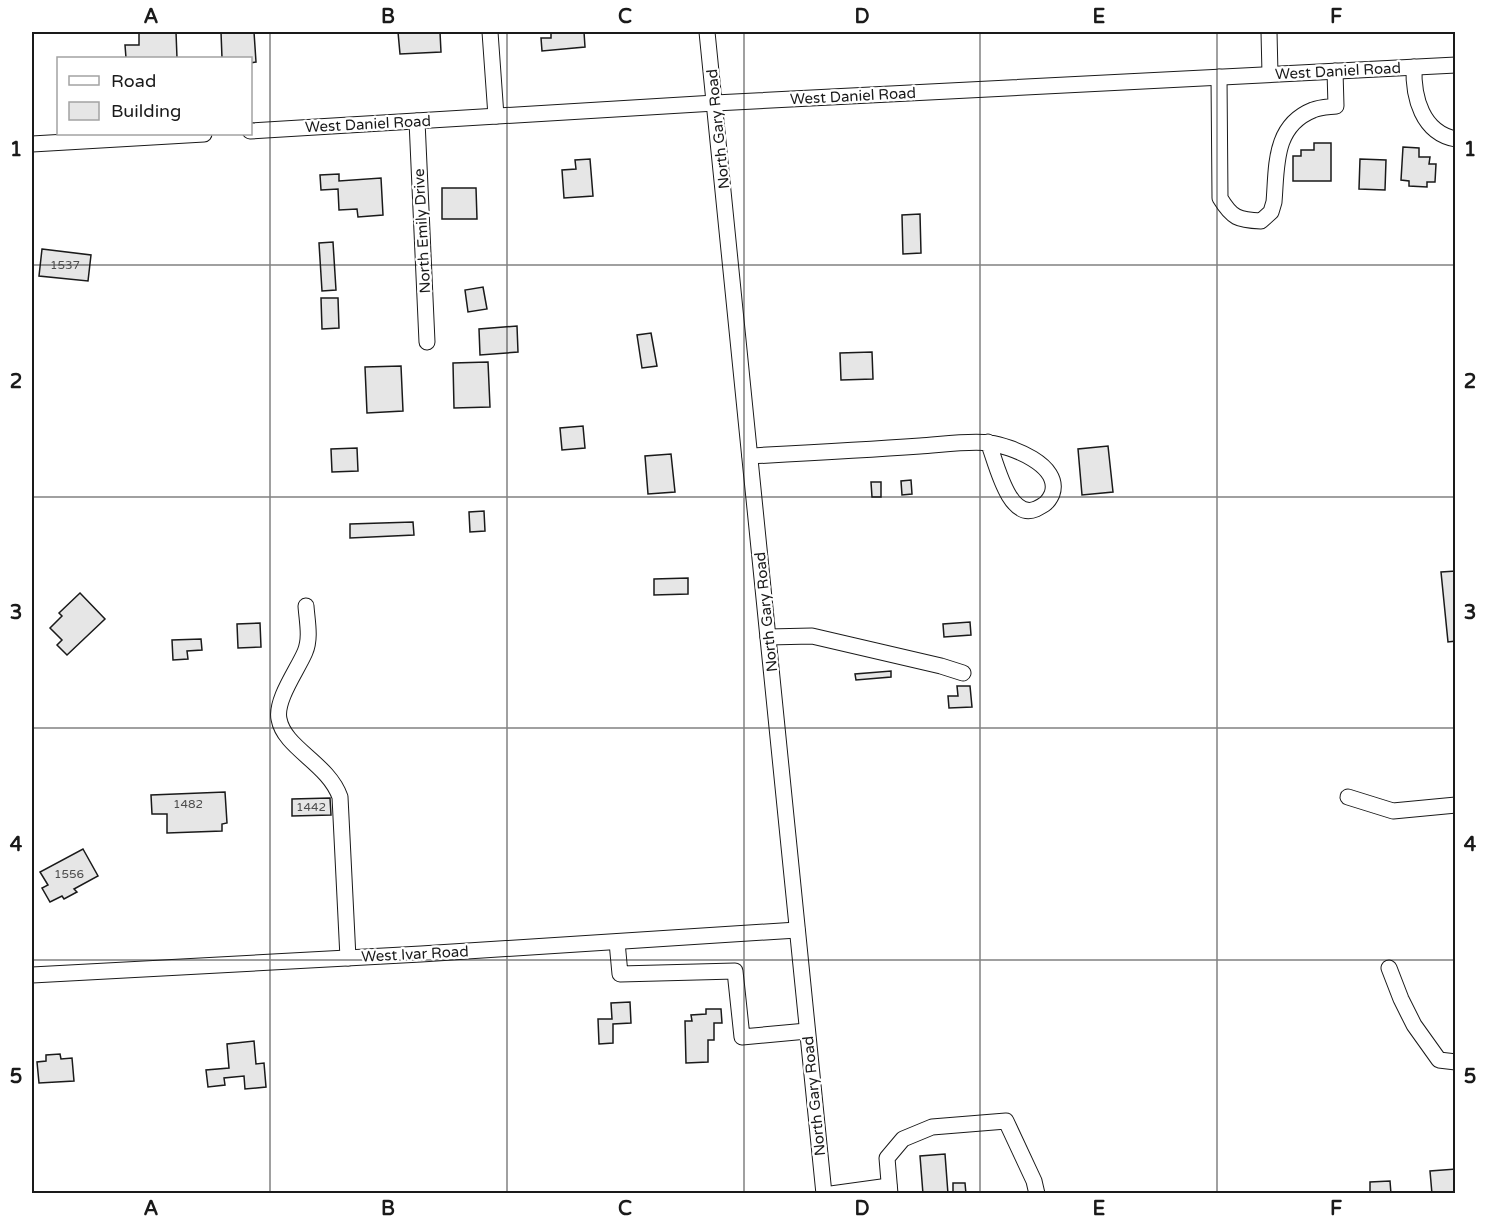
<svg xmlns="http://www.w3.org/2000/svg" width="1487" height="1225" font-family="'Varela Round',sans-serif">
	<rect width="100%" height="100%" fill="#fff"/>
	<g fill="#e6e6e6" stroke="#1a1a1a" stroke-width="1.5">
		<polygon points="139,32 176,32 177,58 126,58 125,45 139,45"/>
		<polygon points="221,32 254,32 256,62 250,63 250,58 222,58"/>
		<polygon points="398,32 440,32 441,52 400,54"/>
		<polygon points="551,32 584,32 585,47 542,51 541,38 551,38"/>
		<polygon points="1314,143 1331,143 1331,181 1293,181 1293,156 1301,156 1301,150 1314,150"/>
		<polygon points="1403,147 1419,148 1419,157 1430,157 1429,164 1436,164 1435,182 1427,182 1427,187 1409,186 1409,181 1401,180"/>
		<polygon points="590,159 593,196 564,198 562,170 576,169 575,160"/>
		<polygon points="1360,159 1386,160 1385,190 1359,189"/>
		<polygon points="339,174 339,181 381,178 383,215 358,217 357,209 339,210 338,189 321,190 320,175"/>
		<polygon points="442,188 476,188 477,219 442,219"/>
		<polygon points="920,214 921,253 903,254 902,215"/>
		<polygon points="333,242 336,290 322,291 319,243"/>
		<polygon points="42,249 91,255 88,281 39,276"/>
		<polygon points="483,287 487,309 468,312 465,290"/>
		<polygon points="321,298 338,298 339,328 322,329"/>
		<polygon points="517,326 518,352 480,355 479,329"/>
		<polygon points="651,333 657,366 642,368 637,335"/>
		<polygon points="872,352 873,379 841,380 840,353"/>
		<polygon points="488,362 490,407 454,408 453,363"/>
		<polygon points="401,366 403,411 367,413 365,367"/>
		<polygon points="583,426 585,448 562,450 560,428"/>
		<polygon points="1108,446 1113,492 1082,495 1078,449"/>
		<polygon points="357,448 358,471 332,472 331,449"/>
		<polygon points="671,454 675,492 648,494 645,456"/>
		<polygon points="911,480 912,494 902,495 901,481"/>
		<polygon points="871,482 881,482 881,497 872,497"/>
		<polygon points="484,511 485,531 470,532 469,512"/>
		<polygon points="413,522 414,535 350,538 350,524"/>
		<polygon points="1456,571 1456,641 1448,642 1441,572"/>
		<polygon points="688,578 688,594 654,595 654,579"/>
		<polygon points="80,593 105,619 67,655 57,645 62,640 50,628 62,616 59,613"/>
		<polygon points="970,622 971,635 944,637 943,624"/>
		<polygon points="260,623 261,647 238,648 237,624"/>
		<polygon points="201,639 202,650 187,651 188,659 173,660 172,640"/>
		<polygon points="891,671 891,677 856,680 855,674"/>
		<polygon points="957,686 970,686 972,707 949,708 948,696 958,696"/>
		<polygon points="225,792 227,823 222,824 222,831 167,833 167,814 152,814 151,795"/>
		<polygon points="330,798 331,815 292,816 292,799"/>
		<polygon points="83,849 98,876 74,889 77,892 64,899 62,896 50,902 42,888 48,885 40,872"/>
		<polygon points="630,1002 631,1023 613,1024 613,1043 599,1044 598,1019 612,1019 611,1003"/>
		<polygon points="706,1009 721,1009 722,1023 714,1023 714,1040 708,1040 708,1062 686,1063 685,1021 692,1021 691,1015 706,1014"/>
		<polygon points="254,1041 256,1064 264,1063 266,1087 245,1089 244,1076 224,1078 225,1085 208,1087 206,1070 229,1068 227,1044"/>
		<polygon points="60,1054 61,1059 72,1058 74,1081 39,1083 37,1062 46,1061 46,1055"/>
		<polygon points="945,1154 948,1194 923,1194 920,1156"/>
		<polygon points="1456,1169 1456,1194 1432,1194 1430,1171"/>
		<polygon points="1390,1181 1391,1194 1370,1194 1370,1182"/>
		<polygon points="953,1183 965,1183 966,1194 953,1194"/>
	</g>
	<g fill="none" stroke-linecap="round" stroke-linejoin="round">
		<defs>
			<g id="minor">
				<polyline points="490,32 496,116"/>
				<polyline points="707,32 824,1194"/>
				<polyline points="1269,32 1270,74"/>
				<path d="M1414,67C1413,97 1422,133 1456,139"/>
				<path d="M1219,77L1220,198C1232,218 1238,220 1261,221L1271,212L1274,202C1277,167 1273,126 1313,110C1320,107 1328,107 1336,106L1335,71"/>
				<polyline points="417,121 427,342"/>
				<polyline points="250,131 715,103 1456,65"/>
				<polyline points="32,144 204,134"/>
				<path d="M750,456C807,453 863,450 920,446C938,445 972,440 989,443C1011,446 1062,465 1052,494C1048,503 1044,505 1036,509C1008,521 996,461 988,442"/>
				<path d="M306,606C307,621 311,638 305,652C298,669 275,700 279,719C284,748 328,763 340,797L348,958"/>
				<polyline points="768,637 812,636 941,666 963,673"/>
				<polyline points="1348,797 1393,811 1456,805"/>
				<polyline points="617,942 620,974 735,971 742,1037 807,1031"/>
				<polyline points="1389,968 1401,999 1414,1025 1439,1060 1456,1062"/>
				<polyline points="32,975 421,954 797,930"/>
				<polyline points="831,1194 889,1186"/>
				<polyline points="890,1194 887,1158 903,1139 932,1127 1006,1121 1034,1181 1037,1194"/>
			</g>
		</defs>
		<use href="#minor" stroke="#1a1a1a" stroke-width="17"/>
		<use href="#minor" stroke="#fff" stroke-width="15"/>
	</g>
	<path fill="none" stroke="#1a1a1a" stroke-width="1.5" stroke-opacity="0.55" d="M270,32V1194M507,32V1194M744,32V1194M980,32V1194M1217,32V1194M32,265H1456M32,497H1456M32,728H1456M32,960H1456"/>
	<g text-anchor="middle" stroke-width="4.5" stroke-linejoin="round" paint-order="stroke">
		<g font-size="12" fill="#4d4d4d">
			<text x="65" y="269">1537</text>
			<text x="188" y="808">1482</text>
			<text x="311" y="811">1442</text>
			<text x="69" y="878">1556</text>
		</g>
		<g font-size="15" fill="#1a1a1a" stroke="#fff">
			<text transform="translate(1338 71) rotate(-3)" y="5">West Daniel Road</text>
			<text transform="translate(853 96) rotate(-3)" y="5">West Daniel Road</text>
			<text transform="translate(368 124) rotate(-3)" y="5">West Daniel Road</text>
			<text transform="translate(718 129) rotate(-96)" y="5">North Gary Road</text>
			<text transform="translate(422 231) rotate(-93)" y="5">North Emily Drive</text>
			<text transform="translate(766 612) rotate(-96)" y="5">North Gary Road</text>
			<text transform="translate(415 954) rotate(-3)" y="5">West Ivar Road</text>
			<text transform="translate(814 1096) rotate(-96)" y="5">North Gary Road</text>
		</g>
	</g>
	<rect width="1487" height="1225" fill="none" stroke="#ffffff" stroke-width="66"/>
	<rect x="57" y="57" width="195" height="78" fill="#ffffff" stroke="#a3a3a3" stroke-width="1.5"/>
	<rect x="69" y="76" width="30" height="9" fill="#ffffff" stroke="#a3a3a3" stroke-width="1.5"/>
	<text x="111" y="87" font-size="18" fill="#1a1a1a">Road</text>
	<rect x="69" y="102" width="30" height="18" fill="#e6e6e6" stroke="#a3a3a3" stroke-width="1.5"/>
	<text x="111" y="117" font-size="18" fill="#1a1a1a">Building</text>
	<rect x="33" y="33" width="1421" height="1159" fill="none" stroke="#1a1a1a" stroke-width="2"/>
	<g font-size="20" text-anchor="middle" font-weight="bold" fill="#1a1a1a">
		<text x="151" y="23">A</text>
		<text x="388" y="23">B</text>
		<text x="625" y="23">C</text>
		<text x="862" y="23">D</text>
		<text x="1099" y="23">E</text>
		<text x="1336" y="23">F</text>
		<text x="16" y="156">1</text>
		<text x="1470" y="156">1</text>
		<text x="16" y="388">2</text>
		<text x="1470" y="388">2</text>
		<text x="16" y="619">3</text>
		<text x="1470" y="619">3</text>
		<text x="16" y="851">4</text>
		<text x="1470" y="851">4</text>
		<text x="16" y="1083">5</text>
		<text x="1470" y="1083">5</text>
		<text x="151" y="1215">A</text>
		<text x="388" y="1215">B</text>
		<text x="625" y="1215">C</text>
		<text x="862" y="1215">D</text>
		<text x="1099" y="1215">E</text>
		<text x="1336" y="1215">F</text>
	</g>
</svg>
